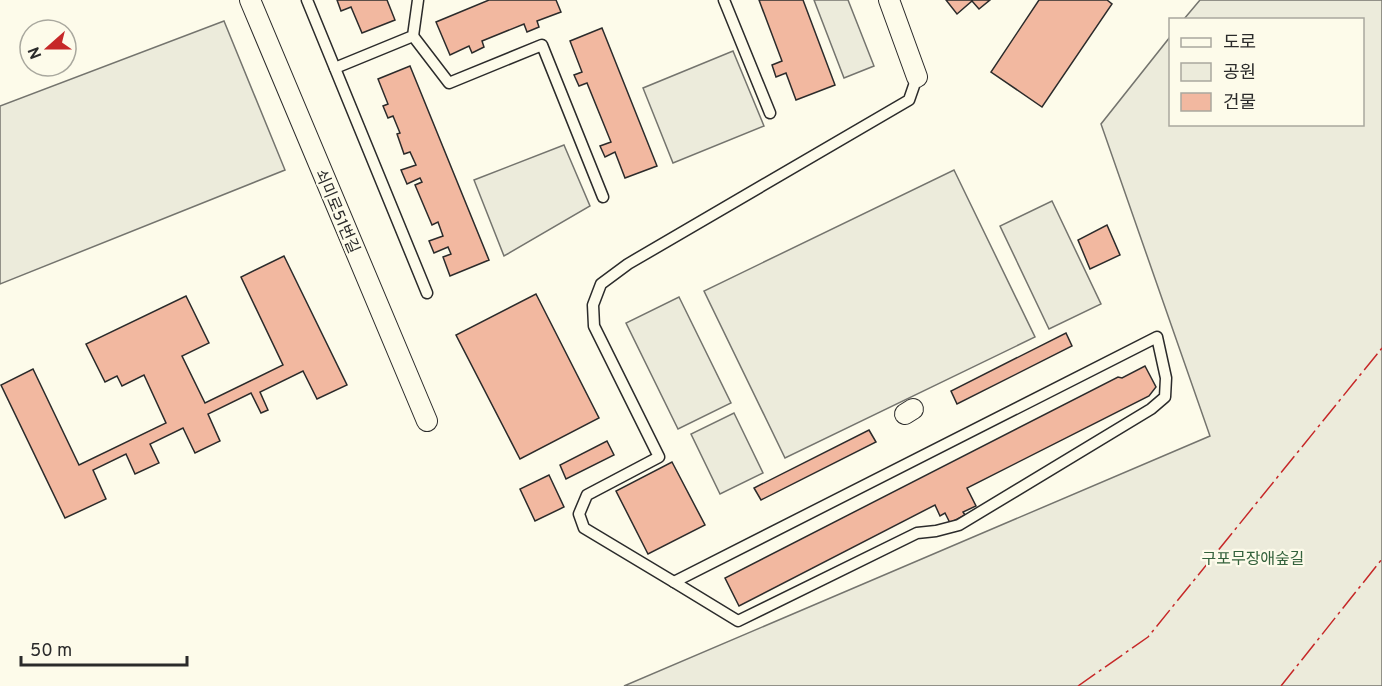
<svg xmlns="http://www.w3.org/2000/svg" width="1382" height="686" font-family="Overpass,'Noto Sans KR',sans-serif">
	<rect width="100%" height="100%" fill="#fdfbea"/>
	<g fill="#ecebdb" stroke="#74746e" stroke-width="1.5">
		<polygon points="814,0 848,0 874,66 844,78"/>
		<polygon points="1200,0 1382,0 1382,686 624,686 1210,436 1101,124 1170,37 1170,124 1362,124 1362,20 1184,19"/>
		<polygon points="224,21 285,170 0,284 0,106"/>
		<polygon points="733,51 764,126 673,163 643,88"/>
		<polygon points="564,145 590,206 504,256 474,180"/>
		<polygon points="954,170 1035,337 785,458 704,291"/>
		<polygon points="1052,201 1101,304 1049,329 1000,226"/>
		<polygon points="679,297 731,403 678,429 626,323"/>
		<polygon points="734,413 763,473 720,494 691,434"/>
	</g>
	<g fill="#f2b8a0" stroke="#2b2b2b" stroke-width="1.5">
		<polygon points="337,0 387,0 395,20 362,33 351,7 341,11"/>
		<polygon points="489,0 556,0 561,12 537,21 539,27 527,32 524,24 482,41 484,47 472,53 469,46 450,55 436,22"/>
		<polygon points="759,0 803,0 835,85 796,100 786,73 776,77 772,65 782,61"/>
		<polygon points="946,0 990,0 979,9 972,1 957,14"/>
		<polygon points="1039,0 1107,0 1112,4 1042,107 991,72"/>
		<polygon points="602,28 657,166 625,178 615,152 605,157 600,146 611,142 587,83 579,86 574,75 582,72 570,41"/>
		<polygon points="410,66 489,260 450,276 443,257 451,254 448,247 434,253 429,241 443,236 438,222 432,225 415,185 422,182 420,178 407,184 401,170 416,165 410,152 404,154 397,134 400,133 393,116 388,118 383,106 388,104 378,79"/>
		<polygon points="1107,225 1120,255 1090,269 1078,240"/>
		<polygon points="284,256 347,385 317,399 303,371 260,392 268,410 261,413 251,393 208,414 220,441 195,453 183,428 150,444 159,463 135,474 126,454 93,470 106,499 65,518 1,385 33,369 79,465 166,423 144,375 122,386 117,376 105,382 86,344 186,296 209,343 182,356 205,403 283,365 241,277"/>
		<polygon points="536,294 599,418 520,459 456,335"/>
		<polygon points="1066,333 1072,346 957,404 951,391"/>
		<polygon points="1145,366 1156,387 1149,396 967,488 976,506 963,512 965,515 950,523 945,513 940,516 935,505 739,606 725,578 1118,377 1122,378"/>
		<polygon points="869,430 876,442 761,500 754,488"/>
		<polygon points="607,441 614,455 566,479 560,465"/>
		<polygon points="672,462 705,525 648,554 616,491"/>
		<polygon points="549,475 564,507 535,521 520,489"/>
	</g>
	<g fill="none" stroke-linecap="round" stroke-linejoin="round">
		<defs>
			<g id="lane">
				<polyline points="307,0 427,293"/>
				<polyline points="724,0 770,113"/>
				<polyline points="413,36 449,83 542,45 603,197"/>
				<polyline points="335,68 413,36 418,0"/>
				<polygon points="1157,337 1166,378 1165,397 1151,409 959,525 936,531 917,533 738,621 674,582"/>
				<polyline points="674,582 584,528 579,514 587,495 659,457 594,326 593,305 601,284 628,264 909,100 917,77"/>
			</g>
			<g id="street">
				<polyline points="250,0 427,421"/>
				<polyline points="889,0 917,77"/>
				<polyline points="905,414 913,409"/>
			</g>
		</defs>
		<use href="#lane" stroke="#2b2b2b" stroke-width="13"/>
		<use href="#street" stroke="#2b2b2b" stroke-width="22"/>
		<use href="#lane" stroke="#fdfbea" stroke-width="10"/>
		<use href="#street" stroke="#fdfbea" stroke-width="20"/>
		<g stroke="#c62828" stroke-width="1.5" stroke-dasharray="21 4.5 3 4.5" stroke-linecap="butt">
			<polyline points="1078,686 1148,637 1382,348"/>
			<polyline points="1281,686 1382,559"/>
		</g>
	</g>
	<g text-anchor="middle" stroke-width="4.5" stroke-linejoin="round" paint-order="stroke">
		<g font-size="16" fill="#2b2b2b" stroke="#fdfbea">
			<text transform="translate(338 211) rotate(67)" y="6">쇠미로51번길</text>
		</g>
		<g font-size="16" fill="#34623c" stroke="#fdfbea">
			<text x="1253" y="564">구포무장애숲길</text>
		</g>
	</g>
	<rect x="1169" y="18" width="195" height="108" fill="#fdfbea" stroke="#a9a89e" stroke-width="1.5"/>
	<rect x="1181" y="38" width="30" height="9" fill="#fdfbea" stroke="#a9a89e" stroke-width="1.5"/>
	<text x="1223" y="48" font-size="18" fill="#2b2b2b">도로</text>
	<rect x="1181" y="63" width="30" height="18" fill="#ecebdb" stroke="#a9a89e" stroke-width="1.5"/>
	<text x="1223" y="78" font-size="18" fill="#2b2b2b">공원</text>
	<rect x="1181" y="93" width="30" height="18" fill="#f2b8a0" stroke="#a9a89e" stroke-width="1.5"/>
	<text x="1223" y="108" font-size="18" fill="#2b2b2b">건물</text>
	<g transform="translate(48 48) rotate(249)"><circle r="28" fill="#fdfbea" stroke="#a9a89e" stroke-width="1.5"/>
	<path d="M0-4.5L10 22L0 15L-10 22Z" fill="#c62828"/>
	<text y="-9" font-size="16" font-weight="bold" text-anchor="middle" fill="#2b2b2b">N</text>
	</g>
	<path d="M21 656v9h166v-9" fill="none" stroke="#2b2b2b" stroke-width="3"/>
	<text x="30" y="656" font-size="18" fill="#2b2b2b" stroke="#fdfbea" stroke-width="4.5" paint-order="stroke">50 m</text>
</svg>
